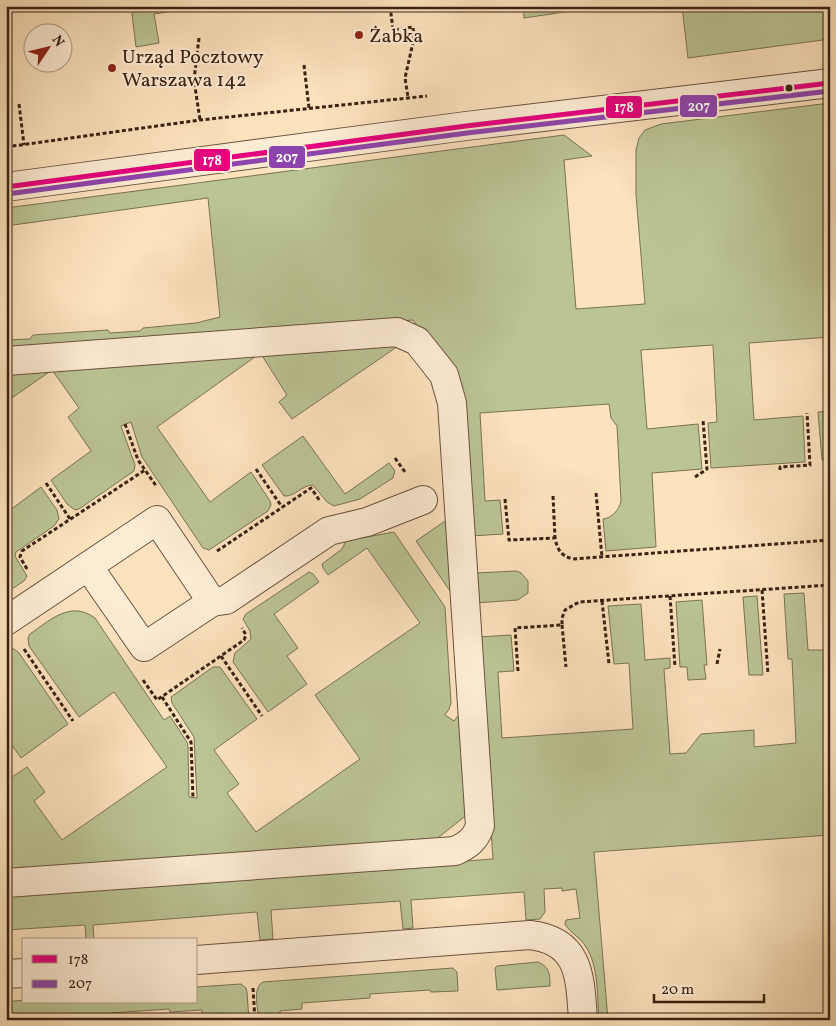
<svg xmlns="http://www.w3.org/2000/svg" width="836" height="1026" font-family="Vollkorn,serif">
	<rect width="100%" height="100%" fill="#fce2bd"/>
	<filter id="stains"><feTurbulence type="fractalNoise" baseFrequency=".004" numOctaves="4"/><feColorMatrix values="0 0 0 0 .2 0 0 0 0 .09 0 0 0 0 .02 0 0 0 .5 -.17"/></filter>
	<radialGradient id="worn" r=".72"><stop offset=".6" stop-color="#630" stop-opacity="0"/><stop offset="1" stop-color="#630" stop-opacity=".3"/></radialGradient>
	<g fill="#bbc494" stroke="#7a7354">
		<polygon points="131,6 167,6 168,12 154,14 159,43 136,47"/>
		<polygon points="523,6 605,6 524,18"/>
		<polygon points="682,6 827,6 828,14 830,14 830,39 688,58"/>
		<path d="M830,103V337L749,343L754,420L803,416L805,462L711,468L708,423L717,422L713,345L641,350L647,429L698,424L702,469L652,473L656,547L606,551L603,519C612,518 619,510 621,501L617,426L611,418L609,404L480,413L485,501L500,500L503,534L471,536L460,387L413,320L6,350V340L30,339L33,335L108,330L110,333L140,331L143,328L196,323L220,317L208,198L6,226V208L564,135L592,156L564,160L576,309L645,304L636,195V150L639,138L645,130L661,124Z"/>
		<polygon points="401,344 292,419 279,402 287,395 261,354"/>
		<polygon points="259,354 157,427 210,502 251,472 270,501 271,505 268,511 209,550 203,548 142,457 131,422 121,426 135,465 134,471 79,509 75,510 67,504 51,480 91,451 68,417 79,408 52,370 6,402 6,373"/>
		<polygon points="830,411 830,460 822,460 818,412"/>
		<path d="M303,436L345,494L389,463L395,471L393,478L360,499L334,506L327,502L313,485C302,485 295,497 284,496L262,465Z"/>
		<polygon points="41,487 57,510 59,519 54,526 16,552 15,556 27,576 24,581 6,593 6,513"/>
		<polygon points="448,519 454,597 416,541"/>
		<path d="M394,532L445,607L451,703L449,709L445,715L454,721L461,712L468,814L434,841L6,873V781L27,767L45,792L34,801L62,840L167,767L114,692L79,717L29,646L28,638L30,634C50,620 71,600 95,618L164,720L170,716L187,742L188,747L189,797L197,798L194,737L172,703L171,697L213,667H220L257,719L214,750L239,784L227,793L256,832L360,759L315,695L420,623L367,548L328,575L323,568L322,564L342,549L346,541Z"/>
		<polygon points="517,571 521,573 528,581 528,593 518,600 475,603 474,573"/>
		<polygon points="309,572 313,574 319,582 274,614 298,648 287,656 307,684 268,712 233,662 235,653 251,639 250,631 243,619 246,614"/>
		<path d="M804,593L808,650H830V702L826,723L830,781V835L594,852L608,1020H599C597,996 599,967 586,947C580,937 570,933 565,924L566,920L580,918L576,889L562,891V888L544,889L545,912L540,919L526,920L524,892L411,900L413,928L403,929L400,901L271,910L273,939L260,940L257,912L93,925L94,940H86L85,925L6,930V895L493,859L478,637L511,635L514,671L498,672L502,738L633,729L629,663L614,664L608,606L641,604L645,660L670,658V668L664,669L670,754L686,753L701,734L754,730V747L796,743L792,659H788L784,594Z"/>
		<polygon points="757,596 763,675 749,675 743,597"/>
		<polygon points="702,600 707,665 704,665 706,679 688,680 687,667 680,667 676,602"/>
		<polygon points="9,649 14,649 19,653 68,724 21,758 6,737 6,650"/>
		<path d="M538,962C550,967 550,975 550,986L497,990L495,968L497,966Z"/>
		<path d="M453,968L457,972L458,991L431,992L430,990L370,994V998L302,1003V1009L280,1011V1020H259C258,1009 252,988 263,982Z"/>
		<polygon points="241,984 246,988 247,992 249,1020 224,1020 224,1014 202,1015 202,1010 170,1012 169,1009 111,1013 111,1017 70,1020 6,1020 6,1002 24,1000 24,1002 196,1002 196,987"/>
	</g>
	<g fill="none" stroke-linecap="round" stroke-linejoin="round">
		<defs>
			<g id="minor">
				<polyline points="6,187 466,126 830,83"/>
				<path d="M6,361L397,332L417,341L429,356L444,375L452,403L480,826C475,840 468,845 455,851L6,883"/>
				<polyline points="88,566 144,647 212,602"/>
				<polyline points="6,621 157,520 212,602 226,600 329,531 367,522 423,500"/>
				<path d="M196,960L530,935C581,941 580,978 583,1020"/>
				<polyline points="6,974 24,973"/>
			</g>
		</defs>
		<use href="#minor" stroke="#6a523e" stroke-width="30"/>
		<g stroke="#392214" stroke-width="3" stroke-dasharray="4 2.5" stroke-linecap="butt">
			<polyline points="390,6 393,30 413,27 414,38 405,78 408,97"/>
			<polyline points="199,38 194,80 200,120"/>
			<polyline points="304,65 309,108"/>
			<polyline points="19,104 24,145"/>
			<polyline points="6,147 200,120 427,96"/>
			<polyline points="125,424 138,460 145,470"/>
			<polyline points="395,458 405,472"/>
			<polyline points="256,469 282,507"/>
			<polyline points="780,470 780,467 810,465 807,413"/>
			<polyline points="695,477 707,469 703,420"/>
			<polyline points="46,483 70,519"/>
			<polyline points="596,493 602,557"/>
			<polyline points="553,496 555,538"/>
			<path d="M505,499L509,540L555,538C557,549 561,556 573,559L830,540"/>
			<polyline points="217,551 311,488 320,501"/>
			<polyline points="27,569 20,557 22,551 145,470 157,487"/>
			<polyline points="762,590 768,674"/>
			<polyline points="670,596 675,667"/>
			<polyline points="602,601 609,664"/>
			<polyline points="562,625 566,667"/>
			<polyline points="24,649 73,721"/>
			<polyline points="221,656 262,716"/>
			<polyline points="717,664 720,649"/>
			<polyline points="518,671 515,628 562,625 562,618 565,610 579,602 830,585"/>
			<polyline points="143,680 157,700 244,640 246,635 242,628"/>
			<polyline points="162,697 191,742 193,798"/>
			<polyline points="253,988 255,1020"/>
		</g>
		<use href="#minor" stroke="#fdecd4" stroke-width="28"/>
		<defs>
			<polyline id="bus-1" points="6,187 466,126 830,83"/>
			<polyline id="bus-2" points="7,194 467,133 830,91"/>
		</defs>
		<use href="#bus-1" stroke="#fdecd4" stroke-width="9"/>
		<use href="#bus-2" stroke="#fdecd4" stroke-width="9"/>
		<use href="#bus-1" stroke="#e5007d" stroke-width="5"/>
		<use href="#bus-2" stroke="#8e44ad" stroke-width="5"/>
	</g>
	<g fill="#8f2418" stroke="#fdecd4" stroke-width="2">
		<circle cx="359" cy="35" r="5"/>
		<circle cx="112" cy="68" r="5"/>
	</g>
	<circle fill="#392214" stroke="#fdecd4" stroke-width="2" cx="789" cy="88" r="4.5"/>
	<g text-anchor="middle" stroke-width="4.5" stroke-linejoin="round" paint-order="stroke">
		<g font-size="20" fill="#392214" stroke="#fdecd4" text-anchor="start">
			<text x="369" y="42">Żabka</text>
			<text x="122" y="63">Urząd Pocztowy<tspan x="122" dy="23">Warszawa 142</tspan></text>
		</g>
	</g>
	<g stroke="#fdecd4" stroke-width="2">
		<rect x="679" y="94" width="39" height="24" rx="5" fill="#8e44ad"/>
		<rect x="605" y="95" width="38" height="24" rx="5" fill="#e5007d"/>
		<rect x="268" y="145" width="38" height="24" rx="5" fill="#8e44ad"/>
		<rect x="193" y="148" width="38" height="24" rx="5" fill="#e5007d"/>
	</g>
	<g font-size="14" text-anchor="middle" font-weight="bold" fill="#fff">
		<text x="699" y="111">207</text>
		<text x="624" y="112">178</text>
		<text x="287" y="162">207</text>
		<text x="212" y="165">178</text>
	</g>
	<rect width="836" height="1026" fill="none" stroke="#fce2bd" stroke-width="25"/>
	<rect x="8" y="8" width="821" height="1011" fill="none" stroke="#392214" stroke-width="2.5"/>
	<rect x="12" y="12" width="811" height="1001" fill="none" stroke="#392214"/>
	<rect x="22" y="938" width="175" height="65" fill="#fdecd4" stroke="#af9b87"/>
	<rect x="32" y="955" width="25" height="8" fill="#e5007d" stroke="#af9b87"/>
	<text x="68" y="964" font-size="15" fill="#392214">178</text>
	<rect x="32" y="980" width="25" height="8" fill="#8e44ad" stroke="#af9b87"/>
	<text x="68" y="988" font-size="15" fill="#392214">207</text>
	<g transform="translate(48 48) rotate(55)"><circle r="24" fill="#fdecd4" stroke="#af9b87"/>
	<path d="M0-4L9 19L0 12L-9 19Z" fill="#8f2418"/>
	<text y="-8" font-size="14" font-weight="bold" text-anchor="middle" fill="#392214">N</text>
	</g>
	<path d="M654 994v8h110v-8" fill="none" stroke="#392214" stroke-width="2.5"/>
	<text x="661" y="994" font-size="15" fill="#392214" stroke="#fdecd4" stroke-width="4" paint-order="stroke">20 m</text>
	<rect width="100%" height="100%" filter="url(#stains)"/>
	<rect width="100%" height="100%" fill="url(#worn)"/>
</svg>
